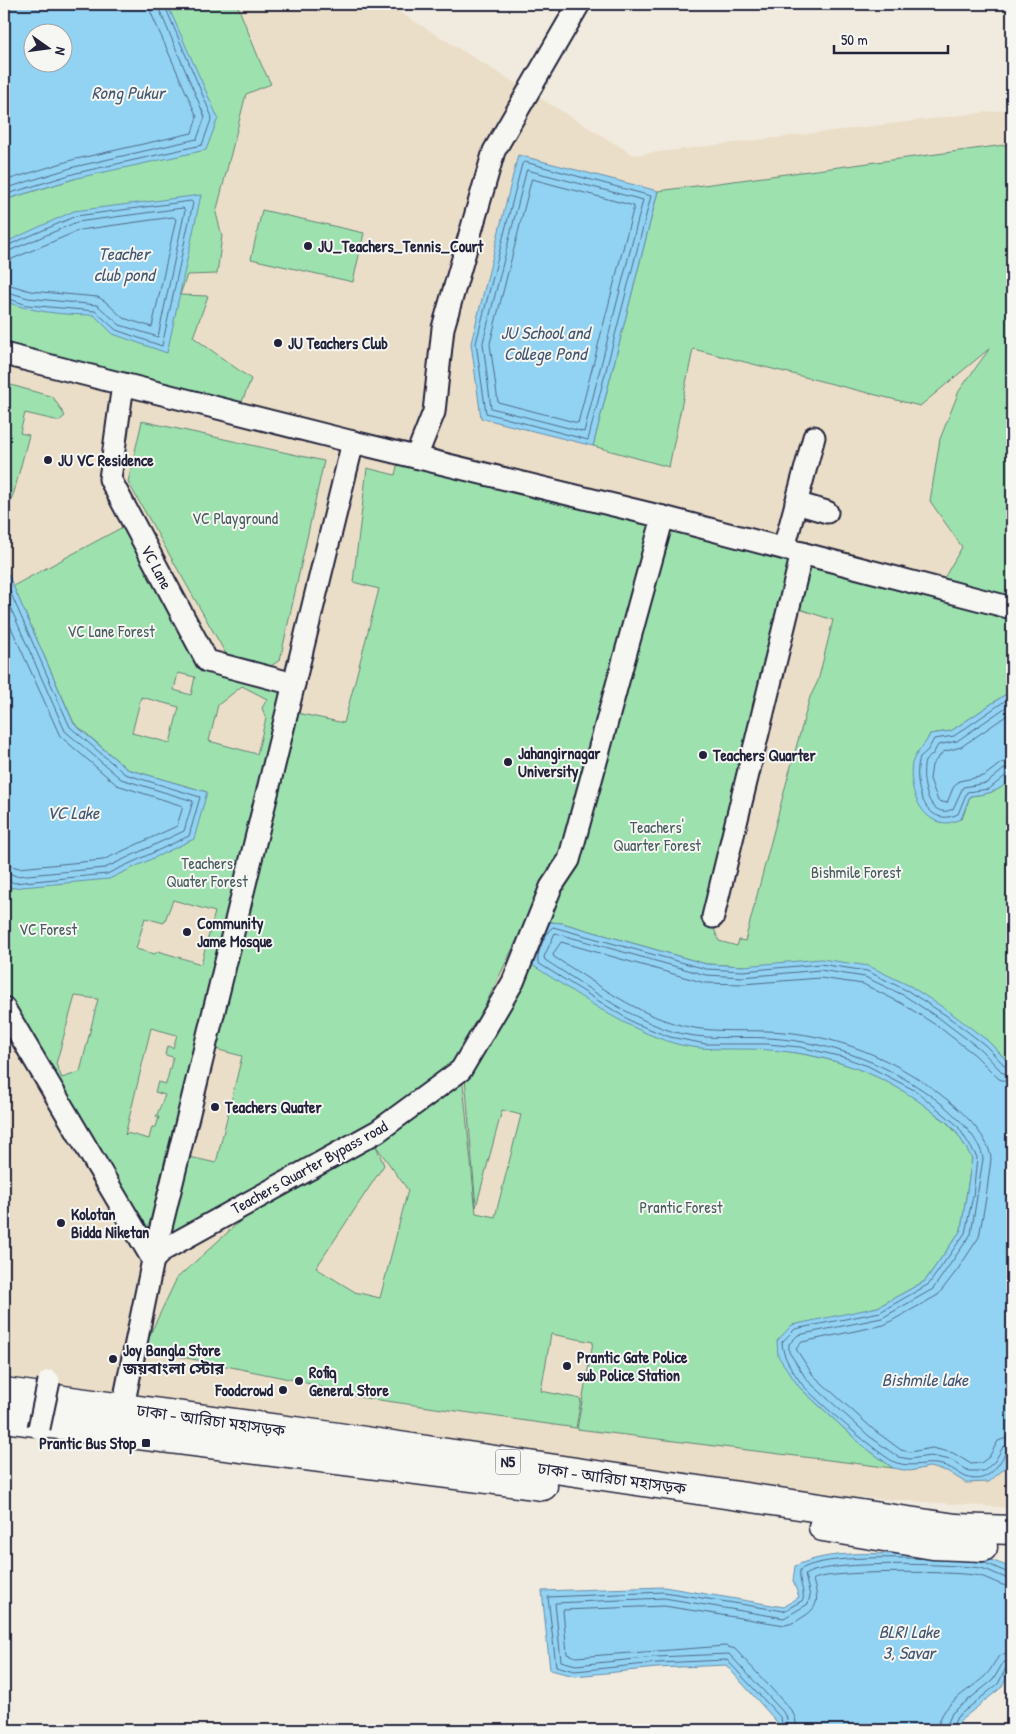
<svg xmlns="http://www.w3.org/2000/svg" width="1016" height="1734" font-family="'Patrick Hand','Noto Sans Bengali',sans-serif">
	<rect width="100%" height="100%" fill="#f1ebdf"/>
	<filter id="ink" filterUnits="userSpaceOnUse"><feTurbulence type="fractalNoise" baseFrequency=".02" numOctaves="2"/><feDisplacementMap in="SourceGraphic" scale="10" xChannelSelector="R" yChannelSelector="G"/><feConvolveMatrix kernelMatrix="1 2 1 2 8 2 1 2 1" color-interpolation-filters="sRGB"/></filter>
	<g filter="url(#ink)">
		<path fill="#ebdec8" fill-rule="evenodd" d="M4,4H386L634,155L1012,109V1508L851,1497L4,1376ZM32,32H62V62H32Z"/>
		<g fill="#9de2ae" stroke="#608274" fill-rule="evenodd">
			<polygon points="167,4 237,4 261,64 271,84 246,94 216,213 222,236 217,274 187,275 180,295 208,296 193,337 251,379 240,407 4,354 4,200 77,178 169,7"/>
			<polygon points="1012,144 1012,597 943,580 962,547 930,501 940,439 959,391 990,348 920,406 693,349 669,467 593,446 658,191"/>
			<polygon points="262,210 364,233 353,282 251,259"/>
			<polygon points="4,383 53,397 65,416 59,421 25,413 20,433 29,435 14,492 4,518"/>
			<polygon points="142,421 324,461 280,660 268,668 230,661 128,482"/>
			<polygon points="399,458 657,518 574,845 546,880 456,1065 372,1125 159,1250 181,1155 216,1163 242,1056 215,1049 292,712 344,723 379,589 353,582 367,468 395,475"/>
			<path d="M664,518L799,555L709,916L719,941L737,946L739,940L745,941L785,788L810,697L818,681L833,620L793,607L802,553L1012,608V690L951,731L930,734L924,747L916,754L962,819L970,796C987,794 1003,792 1012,775V1066L988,1041L910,986L743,966L706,964L562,923L550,922L541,915L552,887Z"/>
			<path d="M132,522L207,661L288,683L173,1151L167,1150L148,1231L4,993V881L11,888L207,792L127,769L74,723L13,586ZM178,673L195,677L191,695L174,690ZM242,686L267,699L262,708L266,718L257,754L209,741L218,705ZM141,697L179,707L170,743L132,733ZM173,900L215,912L201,964L158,951L155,954L136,949L145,918L164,923ZM75,996L98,999L80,1072L62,1078L56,1064ZM151,1028L177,1035L173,1048L167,1046L165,1055L173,1057L166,1084L158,1082L155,1092L165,1095L156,1117H159L156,1127H152L149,1139L127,1133L125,1135Z"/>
			<path d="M533,955L767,1049C828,1055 885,1072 933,1112C939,1117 948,1122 953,1129C961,1137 966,1148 972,1158L961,1230L925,1281L878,1307L847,1315L799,1387L862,1445L893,1468L577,1429L593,1342L551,1334L541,1391L581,1399L576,1428L358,1397L299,1381L143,1349L177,1278L258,1205L462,1074L476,1213L495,1217L521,1115L502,1110L476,1207L465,1077ZM376,1146L408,1190L380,1298L355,1292L316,1268L384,1165Z"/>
		</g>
		<g fill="#92d3f4" stroke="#658caa" fill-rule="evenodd">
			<path d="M4,4H167L218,118L206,150L77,178L4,200ZM32,32H62V62H32Z"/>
			<polygon points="518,155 658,191 593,446 481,418 471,343"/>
			<path d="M201,195L167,353L113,334L94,315C63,315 32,312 4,301V243L74,211Z"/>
			<polygon points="4,565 74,724 127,769 207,792 194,839 109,879 11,888 4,880"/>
			<path d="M1012,690V775C1003,792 987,794 970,796L961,819C957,820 951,823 947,823C919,823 908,786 912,763C915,753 925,746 930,734L951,731Z"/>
			<path d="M550,922L562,923L706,964L743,966L821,959L869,966L910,986L950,1012L988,1041L1012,1066V1450L1005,1468L989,1482L966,1483L947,1471L929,1467L910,1471L893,1468L862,1445L799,1387L778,1356L777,1341L792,1325L878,1307L925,1281L961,1230L972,1158C966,1149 961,1138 954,1129C948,1122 940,1117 933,1112C886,1074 829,1054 769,1050C735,1047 701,1053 667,1041C618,1025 575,992 532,965C533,950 539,931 550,922Z"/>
			<path d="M908,1554L983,1557L1012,1568V1667L1002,1687L961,1720L955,1730H778L777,1722L726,1665L657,1668L575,1676L550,1670L542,1591L664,1587L784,1607L799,1597L793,1581L795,1566C830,1550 870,1554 908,1554Z"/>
		</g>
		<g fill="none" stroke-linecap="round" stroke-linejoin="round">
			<g stroke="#4f6985" stroke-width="1">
				<polygon points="525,162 651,196 588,440 486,413 476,343 522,164"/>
				<polygon points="527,170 643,200 584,432 491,408 483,343"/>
				<polygon points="532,179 634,206 578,423 498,402 490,344"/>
				<polyline points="4,181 72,160 192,133 197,117 151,13 150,4"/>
				<polyline points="4,189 74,167 197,139 205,117 157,4"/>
				<polyline points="4,195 76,173 202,145 212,117 164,4"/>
				<polyline points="4,247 76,216 191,201 193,203 162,346 116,330 95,311 27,305 4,297"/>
				<polyline points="4,253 77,222 183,208 185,210 158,337 120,325 97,305 28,298 4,291"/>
				<polyline points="4,261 12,259 80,230 173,217 176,219 152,327 123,318 106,302 98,297 30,291 4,283"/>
				<polyline points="4,578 70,727 125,774 200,797 189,836 107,874 14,883 4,877"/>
				<polyline points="4,593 65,731 121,779 193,801 184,831 105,868 16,876 4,871"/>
				<polyline points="4,612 60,736 117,785 183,806 177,826 103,860 19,868 4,864"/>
				<path d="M1012,696L954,736L934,739L928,750L920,757C912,782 924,830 958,814L967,792L989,789L1008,774H1012"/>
				<path d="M1012,703L957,741L938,745L933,754L925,761C920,778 928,822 953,809L963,787L987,783L1004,769L1012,767"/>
				<polyline points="1012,712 961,747 943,752 932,765 930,779 938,801 947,803 953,788 959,781 984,776 1001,763 1012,760"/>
				<path d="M1012,1069L1007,1068L985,1045L947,1016L908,991L867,971L820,964L743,971L706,969L553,927C545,932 536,954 538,963L634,1023L670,1037L706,1044H767L800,1047L843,1057L868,1066L916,1091L957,1125L977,1157L973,1196L965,1233L929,1284L880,1312L795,1329L782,1342C782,1357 793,1371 801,1383C811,1396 884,1460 897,1463C913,1468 926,1461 942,1465C952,1467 957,1473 966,1477C986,1485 998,1467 1006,1452L1012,1450"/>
				<path d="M1012,1075L1003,1073L980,1049L943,1021L905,996L865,977L820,970L743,977L706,975L555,933L544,957L545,960C585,985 625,1016 671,1031C703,1041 736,1036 769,1038C833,1042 893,1065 943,1105C957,1117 981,1140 983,1159L971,1234L933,1289L882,1318L798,1335L789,1344V1352L807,1380L869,1436L898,1457L910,1459L930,1456L951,1460L969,1471H984L995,1461L1003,1447L1012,1444"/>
				<path d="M1012,1083L999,1079L975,1055L939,1027L901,1003L863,984L820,978L743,984L705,983L561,942L553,954L554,957C592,980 630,1010 673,1023C704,1033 735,1030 767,1031C835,1033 898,1059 950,1102C965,1114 990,1139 991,1159L986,1198L979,1237L958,1269L938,1295L884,1325L802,1342L796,1349L813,1375L874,1430L901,1450L910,1452L932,1448L953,1453L971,1464L981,1463L989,1457L998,1441L1012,1436"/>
				<path d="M783,1730L781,1718L727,1660L657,1663L575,1671L556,1666L548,1597L664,1592L784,1611L803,1600C805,1591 798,1581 800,1570C826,1551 944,1559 979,1562C991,1563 1001,1572 1012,1573"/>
				<path d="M789,1730L786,1715L729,1654L656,1657L576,1665L561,1661L555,1603L664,1598L784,1618L808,1604L810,1596L805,1575C823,1560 953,1564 980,1568C991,1570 1001,1578 1012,1579"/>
				<path d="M797,1730L795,1717L791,1710L735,1649L725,1646L576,1657L567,1654L563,1610L664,1606L785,1625C792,1624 797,1621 803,1617C820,1607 818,1597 813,1580C824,1570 960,1571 980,1576C991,1579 1000,1586 1012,1587"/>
				<path d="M938,1730C938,1705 968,1692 985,1676C995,1667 994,1653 1012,1652"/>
				<polyline points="945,1730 952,1713 993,1680 1003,1663 1012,1659"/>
				<polyline points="951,1730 957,1717 998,1684 1006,1668 1012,1666"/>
			</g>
			<defs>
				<g id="minor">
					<polyline points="4,354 353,442 153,1260"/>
					<polyline points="123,384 110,479 207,661 294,684"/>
					<polyline points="353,442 663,517 1012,608"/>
					<polyline points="416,457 434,412 443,328 494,151 579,4"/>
					<polyline points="796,503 827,512"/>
					<polyline points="784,548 814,437"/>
					<polyline points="713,917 802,553"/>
					<polyline points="4,1008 153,1260 120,1421"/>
					<polyline points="153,1260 163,1250 378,1131 461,1070 513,982 551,887 569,860 663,517"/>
				</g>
				<g id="highway">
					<polyline points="4,1392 324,1435 956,1528 1012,1530"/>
					<polyline points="4,1418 543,1486"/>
					<polyline points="823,1527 933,1545 983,1547"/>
				</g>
			</defs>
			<use href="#minor" stroke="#22223b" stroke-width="25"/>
			<use href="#highway" stroke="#22223b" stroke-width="31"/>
			<use href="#minor" stroke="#f6f6f2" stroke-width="21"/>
			<use href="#highway" stroke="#f6f6f2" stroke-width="28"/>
			<defs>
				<polyline id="minor-bridge" points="39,1428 49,1381"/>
			</defs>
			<use href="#minor-bridge" stroke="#22223b" stroke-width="25" stroke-linecap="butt"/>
			<use href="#minor-bridge" stroke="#f6f6f2" stroke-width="21"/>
		</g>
	</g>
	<g fill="#22223b" stroke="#f6f6f2" stroke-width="2">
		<circle cx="308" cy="246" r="5"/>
		<circle cx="278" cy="343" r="5"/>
		<circle cx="48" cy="460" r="5"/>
		<circle cx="703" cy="755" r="5"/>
		<circle cx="508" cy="762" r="5"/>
		<circle cx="187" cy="932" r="5"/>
		<circle cx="215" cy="1107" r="5"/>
		<circle cx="61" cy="1223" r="5"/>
		<circle cx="113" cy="1359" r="5"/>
		<circle cx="567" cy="1366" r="5"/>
		<circle cx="299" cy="1381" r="5"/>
		<circle cx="283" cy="1390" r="5"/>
		<rect x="141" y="1438" width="10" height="10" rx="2.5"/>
	</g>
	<g text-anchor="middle" stroke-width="4" stroke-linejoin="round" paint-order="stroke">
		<rect fill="#f6f6f2" stroke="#626272" stroke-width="1" x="495.5" y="1449.5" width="25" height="25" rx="4"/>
		<g font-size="15" font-weight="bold" fill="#22223b">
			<text x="508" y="1467">N5</text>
		</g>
		<g font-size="16" font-weight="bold" fill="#22223b" stroke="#f6f6f2" text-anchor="start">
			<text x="318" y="252">JU_Teachers_Tennis_Court</text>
			<text x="288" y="349">JU Teachers Club</text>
			<text x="58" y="466">JU VC Residence</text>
			<text x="518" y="759">Jahangirnagar<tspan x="518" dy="18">University</tspan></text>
			<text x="713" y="761">Teachers Quarter</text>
			<text x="197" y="929">Community<tspan x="197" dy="18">Jame Mosque</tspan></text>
			<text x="225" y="1113">Teachers Quater</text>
			<text x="71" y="1220">Kolotan<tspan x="71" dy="18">Bidda Niketan</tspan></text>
			<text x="123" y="1356">Joy Bangla Store<tspan x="123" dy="18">জয়বাংলা স্টোর</tspan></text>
			<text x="577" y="1363">Prantic Gate Police<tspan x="577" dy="18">sub Police Station</tspan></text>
			<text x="309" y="1378">Rofiq<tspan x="309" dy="18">General Store</tspan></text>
			<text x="273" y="1396" text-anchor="end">Foodcrowd</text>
			<text x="136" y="1449" text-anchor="end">Prantic Bus Stop</text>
		</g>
		<g font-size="16" fill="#475c5e" stroke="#f6f6f2">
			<text x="235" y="524">VC Playground</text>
			<text x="111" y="637">VC Lane Forest</text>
			<text x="657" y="833">Teachers'<tspan x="657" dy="18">Quarter Forest</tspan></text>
			<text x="207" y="869">Teachers<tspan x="207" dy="18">Quater Forest</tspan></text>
			<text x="856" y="878">Bishmile Forest</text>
			<text x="48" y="935">VC Forest</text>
			<text x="681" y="1213">Prantic Forest</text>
		</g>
		<g font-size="16" fill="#22223b" stroke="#f6f6f2">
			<text transform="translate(157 567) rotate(62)" y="6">VC Lane</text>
			<text transform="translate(309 1167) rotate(-29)" y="6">Teachers Quarter Bypass road</text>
			<text transform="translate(211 1420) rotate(8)" y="6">ঢাকা - আরিচা মহাসড়ক</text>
			<text transform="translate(612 1478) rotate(8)" y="6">ঢাকা - আরিচা মহাসড়ক</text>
		</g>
		<g font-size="18" font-style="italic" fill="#445772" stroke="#f6f6f2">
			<text x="128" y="99">Rong Pukur</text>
			<text x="124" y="260">Teacher<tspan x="124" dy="21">club pond</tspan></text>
			<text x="545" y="339">JU School and<tspan x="545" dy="21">College Pond</tspan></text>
			<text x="73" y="819">VC Lake</text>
			<text x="925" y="1386">Bishmile lake</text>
			<text x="909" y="1638">BLRI Lake<tspan x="909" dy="21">3, Savar</tspan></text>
		</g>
	</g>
	<rect width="1016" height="1734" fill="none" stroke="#f6f6f2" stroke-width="20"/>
	<rect x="10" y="10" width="996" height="1714" fill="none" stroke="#22223b" stroke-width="2" filter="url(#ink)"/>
	<g transform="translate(48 48) rotate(104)"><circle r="24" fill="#f6f6f2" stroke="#a1a1a9"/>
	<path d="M0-4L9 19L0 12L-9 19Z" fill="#22223b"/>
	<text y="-8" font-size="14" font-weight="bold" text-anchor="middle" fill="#22223b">N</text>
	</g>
	<path d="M834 45v8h114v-8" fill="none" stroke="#22223b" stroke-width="2.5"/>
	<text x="841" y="45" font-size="15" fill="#22223b" stroke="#f6f6f2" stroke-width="4" paint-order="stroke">50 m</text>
</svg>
